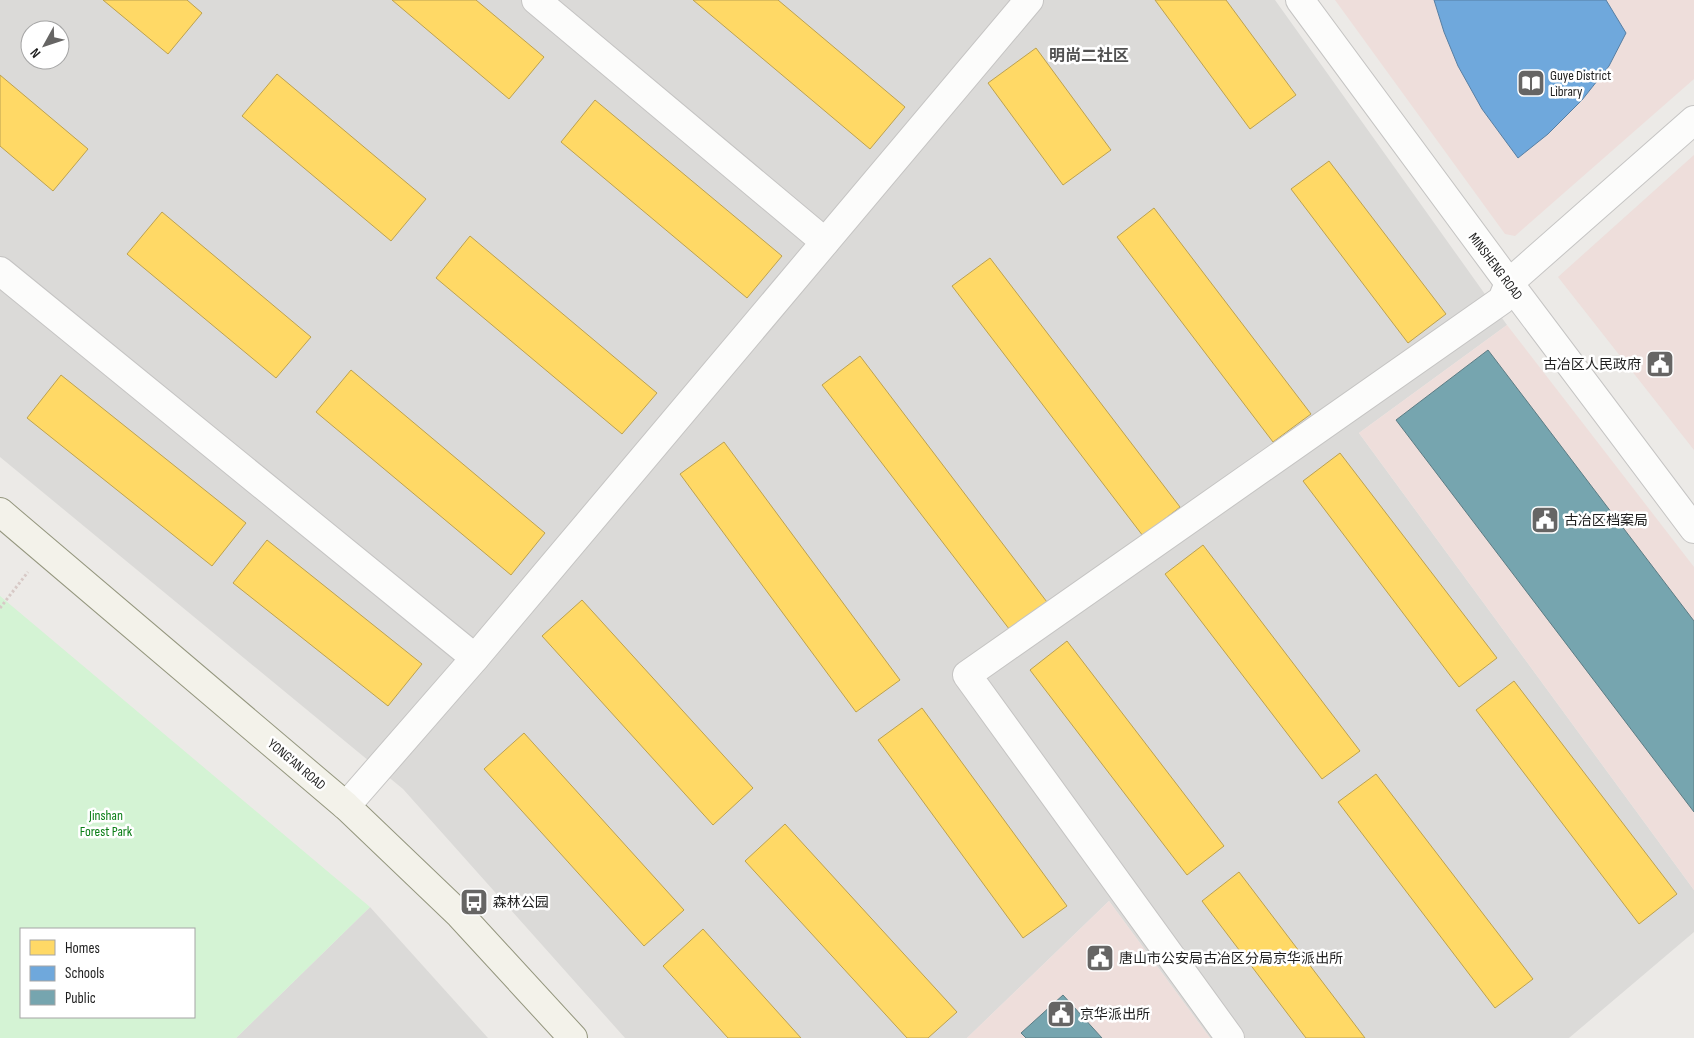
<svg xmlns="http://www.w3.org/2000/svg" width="1694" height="1038" font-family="'Sofia Sans Condensed','Noto Sans SC',sans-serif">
	<rect width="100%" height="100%" fill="#eceae7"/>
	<g fill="#dbdad8" fill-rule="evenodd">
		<path d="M0,0H1275L1507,325L1359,433L1694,890V932L1569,1038H1210L1109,901L967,1038H625L403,789L0,457ZM30,30H60V60H30Z"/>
		<polygon points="370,907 488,1038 236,1038"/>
	</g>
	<g fill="#eededb">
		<polygon points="1335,0 1694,0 1694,79 1515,236 1505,234"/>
		<polygon points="1694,155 1694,450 1558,277"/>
		<polygon points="1507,325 1694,567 1694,890 1359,433"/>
		<polygon points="1109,901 1210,1038 967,1038"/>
	</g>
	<path fill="#d4f3d4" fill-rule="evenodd" d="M0,596L370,907L236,1038H0ZM21,929H194V1017H21Z"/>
	<g fill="#ffd966" stroke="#bca150">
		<polygon points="103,0 187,0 202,13 168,54"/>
		<polygon points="392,0 476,0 544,57 509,99"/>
		<polygon points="693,0 778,0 905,107 870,149"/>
		<polygon points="1155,0 1226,0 1296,95 1250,129"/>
		<polygon points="1036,48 1111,150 1063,185 988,83"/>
		<polygon points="277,74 426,199 391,241 242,116"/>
		<polygon points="0,75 88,149 53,191 0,146"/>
		<polygon points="595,100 782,256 747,298 561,142"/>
		<polygon points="1329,161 1446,314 1408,343 1291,189"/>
		<polygon points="1154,208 1311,414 1273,442 1117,237"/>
		<polygon points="162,212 311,337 276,378 127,254"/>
		<polygon points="470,236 657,393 622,434 436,278"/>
		<polygon points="990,258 1180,507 1143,536 952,286"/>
		<polygon points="860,356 1050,606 1013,634 822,385"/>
		<polygon points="351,370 545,533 511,575 316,412"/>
		<polygon points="61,375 246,523 212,566 27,418"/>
		<polygon points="724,442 900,680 856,712 680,474"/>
		<polygon points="1340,453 1497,658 1459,687 1303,481"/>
		<polygon points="267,540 422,664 388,706 233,583"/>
		<polygon points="1203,545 1360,751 1322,779 1165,574"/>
		<polygon points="582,600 753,788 713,825 542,636"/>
		<polygon points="1067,641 1224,846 1187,875 1030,670"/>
		<polygon points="1514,681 1677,894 1639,924 1476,710"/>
		<polygon points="922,708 1067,906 1023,938 878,740"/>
		<polygon points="524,733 684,910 644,946 484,769"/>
		<polygon points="1376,774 1533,979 1495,1008 1338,802"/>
		<polygon points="785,824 957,1012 928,1038 907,1038 745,861"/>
		<polygon points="1239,872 1365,1038 1306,1038 1202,901"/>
		<polygon points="703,929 801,1038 728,1038 663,966"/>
	</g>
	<polygon fill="#6fa8dc" stroke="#577fa3" points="1434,0 1606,0 1626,33 1609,66 1582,100 1548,134 1518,158 1482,109 1458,66 1444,32"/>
	<g fill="#76a5af" stroke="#5c7c84">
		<polygon points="1488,350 1694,621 1694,812 1396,420"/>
		<polygon points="1063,995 1102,1038 1026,1038 1021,1033"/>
	</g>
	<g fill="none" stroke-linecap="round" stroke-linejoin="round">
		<defs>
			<g id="minor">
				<polyline points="536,0 825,242"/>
				<polyline points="0,271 475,658"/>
				<polyline points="346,806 475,658 1029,0"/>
				<polyline points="1230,1038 967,675 1502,300 1509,283"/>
			</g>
			<g id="tertiary">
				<polyline points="1300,0 1509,283 1694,529"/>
				<polyline points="1509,283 1694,120"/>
			</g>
			<polyline id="secondary" points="0,512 346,806 460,915 573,1038"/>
		</defs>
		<use href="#minor" stroke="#c5c4c3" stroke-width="30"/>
		<use href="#tertiary" stroke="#c5c4c3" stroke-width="30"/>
		<use href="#secondary" stroke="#94967e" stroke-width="30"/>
		<polyline stroke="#d7c9c6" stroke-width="3" stroke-dasharray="2.5 2.5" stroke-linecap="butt" points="0,608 28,572"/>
		<use href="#minor" stroke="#fcfcfb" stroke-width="28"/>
		<use href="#tertiary" stroke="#fcfcfb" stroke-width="28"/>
		<use href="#secondary" stroke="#f3f2ea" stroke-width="28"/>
	</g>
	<defs>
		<symbol id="library-square" viewBox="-11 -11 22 22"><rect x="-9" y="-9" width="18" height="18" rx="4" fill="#666564" stroke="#fff"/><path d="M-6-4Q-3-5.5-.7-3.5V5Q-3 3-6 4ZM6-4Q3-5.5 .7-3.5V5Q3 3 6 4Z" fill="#fff"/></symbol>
		<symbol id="civic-square" viewBox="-11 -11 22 22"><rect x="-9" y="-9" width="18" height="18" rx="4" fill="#666564" stroke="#fff"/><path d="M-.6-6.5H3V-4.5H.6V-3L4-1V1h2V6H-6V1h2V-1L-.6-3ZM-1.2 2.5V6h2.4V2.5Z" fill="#fff"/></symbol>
		<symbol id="bus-square" viewBox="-11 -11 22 22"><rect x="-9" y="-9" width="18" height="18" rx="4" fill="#666564" stroke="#fff"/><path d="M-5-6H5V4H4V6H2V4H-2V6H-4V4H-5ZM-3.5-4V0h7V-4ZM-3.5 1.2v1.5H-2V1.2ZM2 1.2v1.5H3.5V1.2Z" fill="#fff"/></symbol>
	</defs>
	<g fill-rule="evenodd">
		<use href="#library-square" x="1515" y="67" width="32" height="32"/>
		<use href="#civic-square" x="1644" y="348" width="32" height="32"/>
		<use href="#civic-square" x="1529" y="504" width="32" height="32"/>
		<use href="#bus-square" x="458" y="886" width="32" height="32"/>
		<use href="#civic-square" x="1084" y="942" width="32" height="32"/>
		<use href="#civic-square" x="1045" y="998" width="32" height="32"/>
	</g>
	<g text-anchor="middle" stroke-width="5" stroke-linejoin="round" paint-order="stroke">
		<g font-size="14" fill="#1e1e1e" stroke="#fff" text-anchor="start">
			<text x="1550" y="80">Guye District<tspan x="1550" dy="16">Library</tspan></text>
			<text x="1641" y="369" text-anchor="end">古冶区人民政府</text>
			<text x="1564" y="525">古冶区档案局</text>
			<text x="493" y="907">森林公园</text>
			<text x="1119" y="963">唐山市公安局古冶区分局京华派出所</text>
			<text x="1080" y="1019">京华派出所</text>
		</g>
		<g font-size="14" fill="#1e1e1e" stroke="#fff">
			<text transform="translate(1496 266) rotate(53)" y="5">MINSHENG ROAD</text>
			<text transform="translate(297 764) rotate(40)" y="5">YONG'AN ROAD</text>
		</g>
		<g font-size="14" fill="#0a7e16" stroke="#fff">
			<text x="106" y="820">Jinshan<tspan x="106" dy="16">Forest Park</tspan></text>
		</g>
		<g font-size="16" font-weight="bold" fill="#515151" stroke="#fff">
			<text x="1089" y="61">明尚二社区</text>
		</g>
	</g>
	<rect x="20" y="928" width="175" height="90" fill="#ffffff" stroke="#a5a5a5"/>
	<rect x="30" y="940" width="25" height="15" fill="#ffd966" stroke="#a5a5a5"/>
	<text x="65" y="953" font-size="15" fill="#1e1e1e">Homes</text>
	<rect x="30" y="966" width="25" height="15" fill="#6fa8dc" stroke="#a5a5a5"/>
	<text x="65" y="978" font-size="15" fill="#1e1e1e">Schools</text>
	<rect x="30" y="990" width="25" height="15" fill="#76a5af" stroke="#a5a5a5"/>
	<text x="65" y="1003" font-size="15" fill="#1e1e1e">Public</text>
	<g transform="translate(45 45) rotate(230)"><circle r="24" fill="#ffffff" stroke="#a5a5a5"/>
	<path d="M0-4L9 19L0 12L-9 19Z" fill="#666564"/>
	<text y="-8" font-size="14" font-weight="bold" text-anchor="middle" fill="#1e1e1e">N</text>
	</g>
</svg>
